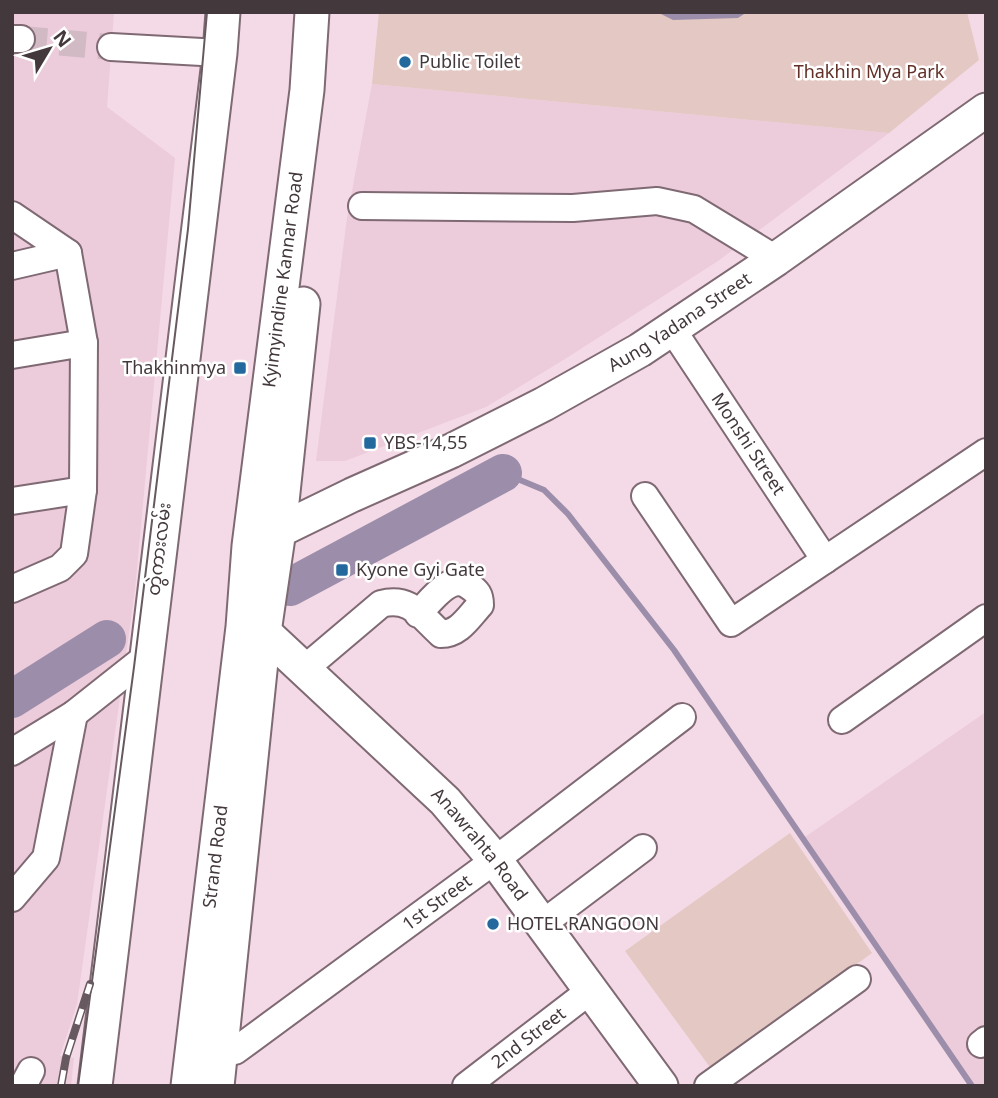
<svg xmlns="http://www.w3.org/2000/svg" width="998" height="1098" font-family="'Noto Sans','Noto Sans Myanmar',sans-serif">
	<rect width="100%" height="100%" fill="#f4dae6"/>
	<g fill="#eccbda">
		<polygon points="12,12 114,12 107,107 175,158 135,590 77,1004 60,1056 74,1058 71,1086 12,1086"/>
		<polygon points="372,84 889,133 718,261 565,359 486,407 345,461 316,461 347,218"/>
		<polygon points="986,712 986,1086 975,1086 805,837"/>
	</g>
	<g fill="#e4c8c3">
		<polygon points="379,12 967,12 979,60 889,133 372,84"/>
		<polygon points="790,833 872,953 712,1070 625,951"/>
	</g>
	<polygon fill="#9c8eaa" points="657,12 747,12 738,18 673,20"/>
	<g fill="none" stroke-linecap="round" stroke-linejoin="round">
		<polyline stroke="#9c8eaa" stroke-width="6" points="503,473 544,490 568,514 674,650 972,1086"/>
		<g stroke="#9c8eaa" stroke-width="38">
			<polyline points="290,587 503,473"/>
			<polyline points="12,699 107,639"/>
		</g>
		<polyline stroke="#d1bac4" stroke-width="26" stroke-dasharray="26 13" stroke-linecap="butt" points="21,39 111,47"/>
		<defs>
			<g id="minor">
				<polyline points="12,39 21,39"/>
				<polyline points="111,47 220,53"/>
				<polyline points="362,206 573,208 657,201 694,209 776,259"/>
				<polyline points="12,215 68,253 84,343 83,490 12,501"/>
				<polyline points="12,266 68,253"/>
				<path id="s1" d="M672,329L825,560"/>
				<polyline points="12,355 84,343"/>
				<polyline points="645,496 731,623 986,452"/>
				<polyline points="12,589 60,568 74,554 83,490"/>
				<path d="M303,670L381,604C410,596 421,616 441,634C459,634 468,618 480,605C480,595 477,591 469,586C451,571 430,602 418,614"/>
				<polyline points="842,720 986,618"/>
				<polyline points="12,752 74,714 146,657"/>
				<polyline points="12,898 46,858 74,714"/>
				<polyline points="542,924 643,848"/>
				<polyline points="981,1044 986,1040"/>
				<path id="s2" d="M204,1051L221,1053L235,1051L495,860L682,717"/>
				<polyline points="23,1086 31,1071"/>
				<path id="s3" d="M466,1086L591,990"/>
				<polyline points="708,1086 857,979"/>
			</g>
			<g id="major">
				<path id="s4" d="M264,538L352,495L451,451L544,404L640,350L776,259L986,110"/>
				<path id="s5" d="M264,632L445,801L495,860L661,1086"/>
				<polyline points="95,1086 220,53 223,12"/>
				<path id="s6" d="M188,1086L243,627L249,546L307,90L312,12"/>
				<polyline points="217,1086 264,632 279,530 303,304"/>
			</g>
		</defs>
		<use href="#minor" stroke="#7f6973" stroke-width="30"/>
		<use href="#major" stroke="#7f6973" stroke-width="37"/>
		<use href="#minor" stroke="#fff" stroke-width="26"/>
		<use href="#major" stroke="#fff" stroke-width="33"/>
		<polyline stroke="#66595f" stroke-width="2" points="78,1086 134,667 188,229 207,12"/>
		<defs>
			<polyline id="rail" points="61,1086 66,1058 90,984"/>
		</defs>
		<use href="#rail" stroke="#66595f" stroke-width="8"/>
		<use href="#rail" stroke="#fff" stroke-width="5" stroke-dasharray="16" stroke-linecap="butt"/>
	</g>
	<g fill="#24699e" stroke="#fff" stroke-width="2.5">
		<circle cx="405" cy="62" r="7"/>
		<rect x="233" y="361" width="14" height="14" rx="3.5"/>
		<rect x="363" y="436" width="14" height="14" rx="3.5"/>
		<rect x="335" y="563" width="14" height="14" rx="3.5"/>
		<circle cx="493" cy="924" r="7"/>
	</g>
	<g text-anchor="middle" stroke-width="5" stroke-linejoin="round" paint-order="stroke">
		<g font-size="18" fill="#43393d" stroke="#fff" text-anchor="start">
			<text x="419" y="68">Public Toilet</text>
			<text x="226" y="374" text-anchor="end">Thakhinmya</text>
			<text x="384" y="449">YBS-14,55</text>
			<text x="356" y="576">Kyone Gyi Gate</text>
			<text x="507" y="930">HOTEL RANGOON</text>
		</g>
		<g font-size="18" fill="#623028" stroke="#fff">
			<text x="869" y="78">Thakhin Mya Park</text>
		</g>
		<g font-size="18" fill="#43393d" stroke="#fff">
			<text dy="6" stroke="none"><textPath href="#s6" startOffset="812">Kyimyindine Kannar Road</textPath></text>
			<text dy="6" stroke="none"><textPath href="#s4" startOffset="469">Aung Yadana Street</textPath></text>
			<text dy="6" stroke="none"><textPath href="#s1" startOffset="138">Monshi Street</textPath></text>
			<text transform="translate(159 549) rotate(-83)" y="6">တွဲကားလမ်း</text>
			<text dy="6" stroke="none"><textPath href="#s5" startOffset="303">Anawrahta Road</textPath></text>
			<text dy="6" stroke="none"><textPath href="#s6" startOffset="231">Strand Road</textPath></text>
			<text dy="6" stroke="none"><textPath href="#s2" startOffset="282">1st Street</textPath></text>
			<text dy="6" stroke="none"><textPath href="#s3" startOffset="79">2nd Street</textPath></text>
		</g>
	</g>
	<rect width="998" height="1098" fill="none" stroke="#43393d" stroke-width="28"/>
	<g transform="translate(49 49) rotate(52)" stroke="#ffffff" stroke-width="5" paint-order="stroke">
	<path d="M0-5L12 26L0 18L-12 26Z" fill="#43393d"/>
	<text y="-10" font-size="19" font-weight="bold" text-anchor="middle" fill="#43393d">N</text>
	</g>
</svg>
